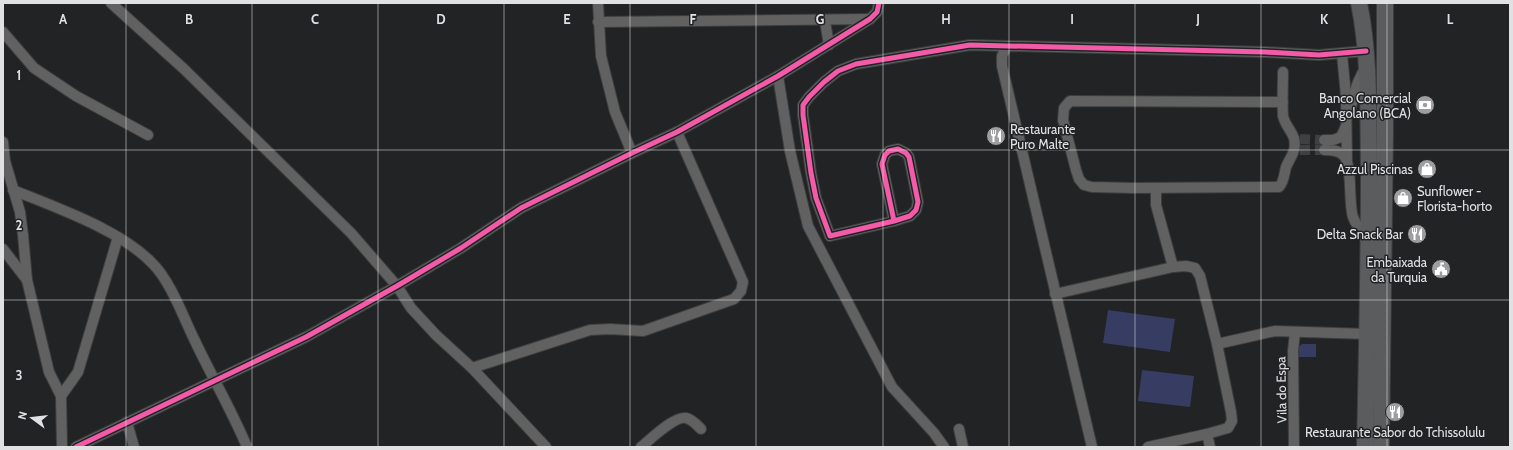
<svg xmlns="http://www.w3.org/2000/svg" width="1513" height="450" font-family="Cabin,sans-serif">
	<rect width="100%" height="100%" fill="#222324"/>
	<g fill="#373c62">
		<polygon points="1108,310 1175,319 1170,352 1103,343"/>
		<polygon points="1302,344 1316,344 1316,357 1298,357 1298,347"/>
		<polygon points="1142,370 1194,376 1190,407 1138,401"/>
	</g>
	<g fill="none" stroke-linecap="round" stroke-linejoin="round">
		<g stroke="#3f4041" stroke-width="10" stroke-dasharray="10 5" stroke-linecap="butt">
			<polyline points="1300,139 1324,140"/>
			<polyline points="1300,150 1324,150"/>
		</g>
		<defs>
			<g id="minor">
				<polyline points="111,3 184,69 351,233 397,286 411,308 436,335 472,368 546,447"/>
				<polyline points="598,3 601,56 615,112 632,153"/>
				<polyline points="825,21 829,45"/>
				<polyline points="598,22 870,19"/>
				<polyline points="3,32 34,68 76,96 148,135"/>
				<polyline points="1007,46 1002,56 1002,66 1092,447"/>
				<polyline points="1342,54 1346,96 1347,162"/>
				<path d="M1283,72C1283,86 1282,101 1283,116C1285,125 1291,130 1294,138C1295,143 1295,149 1293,153C1291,158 1288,162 1286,167C1284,175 1284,182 1279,187L1134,188L1092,187L1084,185L1079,179L1076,170L1063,120L1064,108L1070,101L1283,102"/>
				<polyline points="778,76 790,151 808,226 892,387 934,433 944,447"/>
				<path d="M1350,110C1355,94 1356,80 1367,66"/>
				<polyline points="1324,140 1333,140 1341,137 1346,126"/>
				<polyline points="3,142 5,161 20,212 23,235 27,280 49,372 61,396 62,447"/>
				<path d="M1324,150C1331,150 1339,150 1344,156C1353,167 1348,202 1353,217C1356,226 1363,233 1369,240"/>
				<polyline points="1156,188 1156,205 1173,267"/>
				<path d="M13,190C57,208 121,230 153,264C171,282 184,319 195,341C212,377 232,411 247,447"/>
				<polyline points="894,221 882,164 885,155 889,151 898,149 906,153 909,157 918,202 916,210 910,216 894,221 830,236 816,198 811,173 803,115 803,105 809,97 824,82 838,71 856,64 970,45 1265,52 1319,55 1366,51"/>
				<polyline points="3,249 27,280"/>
				<polyline points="1055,294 1173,267 1186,266 1195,268 1200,276 1217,344 1231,412 1232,421 1228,428 1207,434 1148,447"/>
				<polyline points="1217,344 1275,331 1367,334"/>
				<polyline points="472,368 590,330 610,329 643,331 734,299 741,291 743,282 677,132"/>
				<polyline points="61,396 78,372 118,237"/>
				<polyline points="127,422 134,447"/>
				<polyline points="959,429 963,447"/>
				<polyline points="1207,434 1210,447"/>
				<polyline points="76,447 306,337 397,286 461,248 521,208 632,153 677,132 778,76 870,19 877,12 879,3"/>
				<path d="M641,447C651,439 674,416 686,418C692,419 697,425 701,429"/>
				<polyline points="1294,447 1293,351 1295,332"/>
			</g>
			<g id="trunk">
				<path d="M1359,3C1370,57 1368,114 1369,169C1369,261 1367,354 1365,447"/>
				<polyline points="1381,447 1385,130 1385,3"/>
			</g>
		</defs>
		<use href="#minor" stroke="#3d3e3f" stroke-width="12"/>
		<use href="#trunk" stroke="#3d3e3f" stroke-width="18"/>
		<use href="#minor" stroke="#616161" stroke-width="10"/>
		<use href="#trunk" stroke="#5b5c5d" stroke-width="16"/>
		<defs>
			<g id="cycleway">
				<polyline points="894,221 882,164 885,155 889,151 898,149 906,153 909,157 918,202 916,210 910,216 894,221 830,236 816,198 811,173 803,115 803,105 809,97 824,82 838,71 856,64 970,45 1265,52 1319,55 1366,51"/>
				<polyline points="76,447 306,337 397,286 461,248 521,208 632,153 677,132 778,76 870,19 877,12 879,3"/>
			</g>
		</defs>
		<use href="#cycleway" stroke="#212225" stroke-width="8"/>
		<use href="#cycleway" stroke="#f35aa7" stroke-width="5"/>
	</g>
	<path fill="none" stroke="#e1e1e3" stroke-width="1" stroke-opacity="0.55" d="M126,3V447M252,3V447M378,3V447M504,3V447M630,3V447M756,3V447M883,3V447M1009,3V447M1135,3V447M1261,3V447M1387,3V447M3,150H1510M3,300H1510"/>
	<defs>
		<symbol id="bank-disc" viewBox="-11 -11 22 22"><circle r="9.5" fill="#9e9ea0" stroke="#212225"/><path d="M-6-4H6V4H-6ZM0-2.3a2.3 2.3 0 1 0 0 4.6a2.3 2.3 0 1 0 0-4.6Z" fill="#fff"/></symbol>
		<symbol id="restaurant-disc" viewBox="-11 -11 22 22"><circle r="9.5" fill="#9e9ea0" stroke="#212225"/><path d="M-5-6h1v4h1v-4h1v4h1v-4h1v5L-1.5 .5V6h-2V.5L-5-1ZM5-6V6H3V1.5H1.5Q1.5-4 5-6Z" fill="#fff"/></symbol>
		<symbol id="shop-disc" viewBox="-11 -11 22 22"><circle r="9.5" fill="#9e9ea0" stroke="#212225"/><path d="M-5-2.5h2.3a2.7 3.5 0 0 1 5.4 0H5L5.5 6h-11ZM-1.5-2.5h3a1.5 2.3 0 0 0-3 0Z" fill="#fff"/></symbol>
		<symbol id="civic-disc" viewBox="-11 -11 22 22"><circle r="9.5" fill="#9e9ea0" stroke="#212225"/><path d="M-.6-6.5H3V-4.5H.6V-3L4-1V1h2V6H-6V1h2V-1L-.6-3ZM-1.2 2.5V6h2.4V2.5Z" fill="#fff"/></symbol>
	</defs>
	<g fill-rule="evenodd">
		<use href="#bank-disc" x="1414" y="94" width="22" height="22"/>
		<use href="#restaurant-disc" x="985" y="125" width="22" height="22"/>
		<use href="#shop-disc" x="1416" y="158" width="22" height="22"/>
		<use href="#shop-disc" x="1392" y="187" width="22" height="22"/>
		<use href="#restaurant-disc" x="1406" y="223" width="22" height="22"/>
		<use href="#civic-disc" x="1430" y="258" width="22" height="22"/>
		<use href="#restaurant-disc" x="1384" y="401" width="22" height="22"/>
	</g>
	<g text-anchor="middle" stroke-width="3" stroke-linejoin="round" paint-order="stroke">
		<g font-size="13" fill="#e1e1e3" stroke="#212225" text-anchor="end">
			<text x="1411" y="103">Banco Comercial<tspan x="1411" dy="15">Angolano (BCA)</tspan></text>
			<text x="1010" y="134" text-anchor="start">Restaurante<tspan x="1010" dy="15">Puro Malte</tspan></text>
			<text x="1413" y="174">Azzul Piscinas</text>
			<text x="1417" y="196" text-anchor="start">Sunflower -<tspan x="1417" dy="15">Florista-horto</tspan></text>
			<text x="1403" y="239">Delta Snack Bar</text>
			<text x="1427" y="267">Embaixada<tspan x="1427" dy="15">da Turquia</tspan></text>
			<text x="1395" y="437" text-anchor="middle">Restaurante Sabor do Tchissolulu</text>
		</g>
		<g font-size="13" fill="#e1e1e3" stroke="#212225">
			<text transform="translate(1281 390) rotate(-91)" y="5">Vila do Espa</text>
		</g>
	</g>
	<g font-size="13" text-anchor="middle" font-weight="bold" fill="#e1e1e3" stroke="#212225" stroke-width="3" stroke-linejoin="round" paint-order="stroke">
		<text x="63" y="24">A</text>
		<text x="189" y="24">B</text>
		<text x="315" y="24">C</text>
		<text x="441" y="24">D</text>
		<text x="567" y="24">E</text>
		<text x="693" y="24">F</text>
		<text x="820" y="24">G</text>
		<text x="946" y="24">H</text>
		<text x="1072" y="24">I</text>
		<text x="1198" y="24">J</text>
		<text x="1324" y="24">K</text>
		<text x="1450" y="24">L</text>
		<text x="19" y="80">1</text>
		<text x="19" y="230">2</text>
		<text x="19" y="380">3</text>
	</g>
	<rect width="1513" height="450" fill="none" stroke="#e1e1e3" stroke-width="8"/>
	<g transform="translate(32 418) rotate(285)" stroke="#212225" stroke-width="3" paint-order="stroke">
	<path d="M0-3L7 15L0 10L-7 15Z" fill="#e1e1e3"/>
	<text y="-6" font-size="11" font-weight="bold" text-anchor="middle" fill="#e1e1e3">N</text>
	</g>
</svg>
